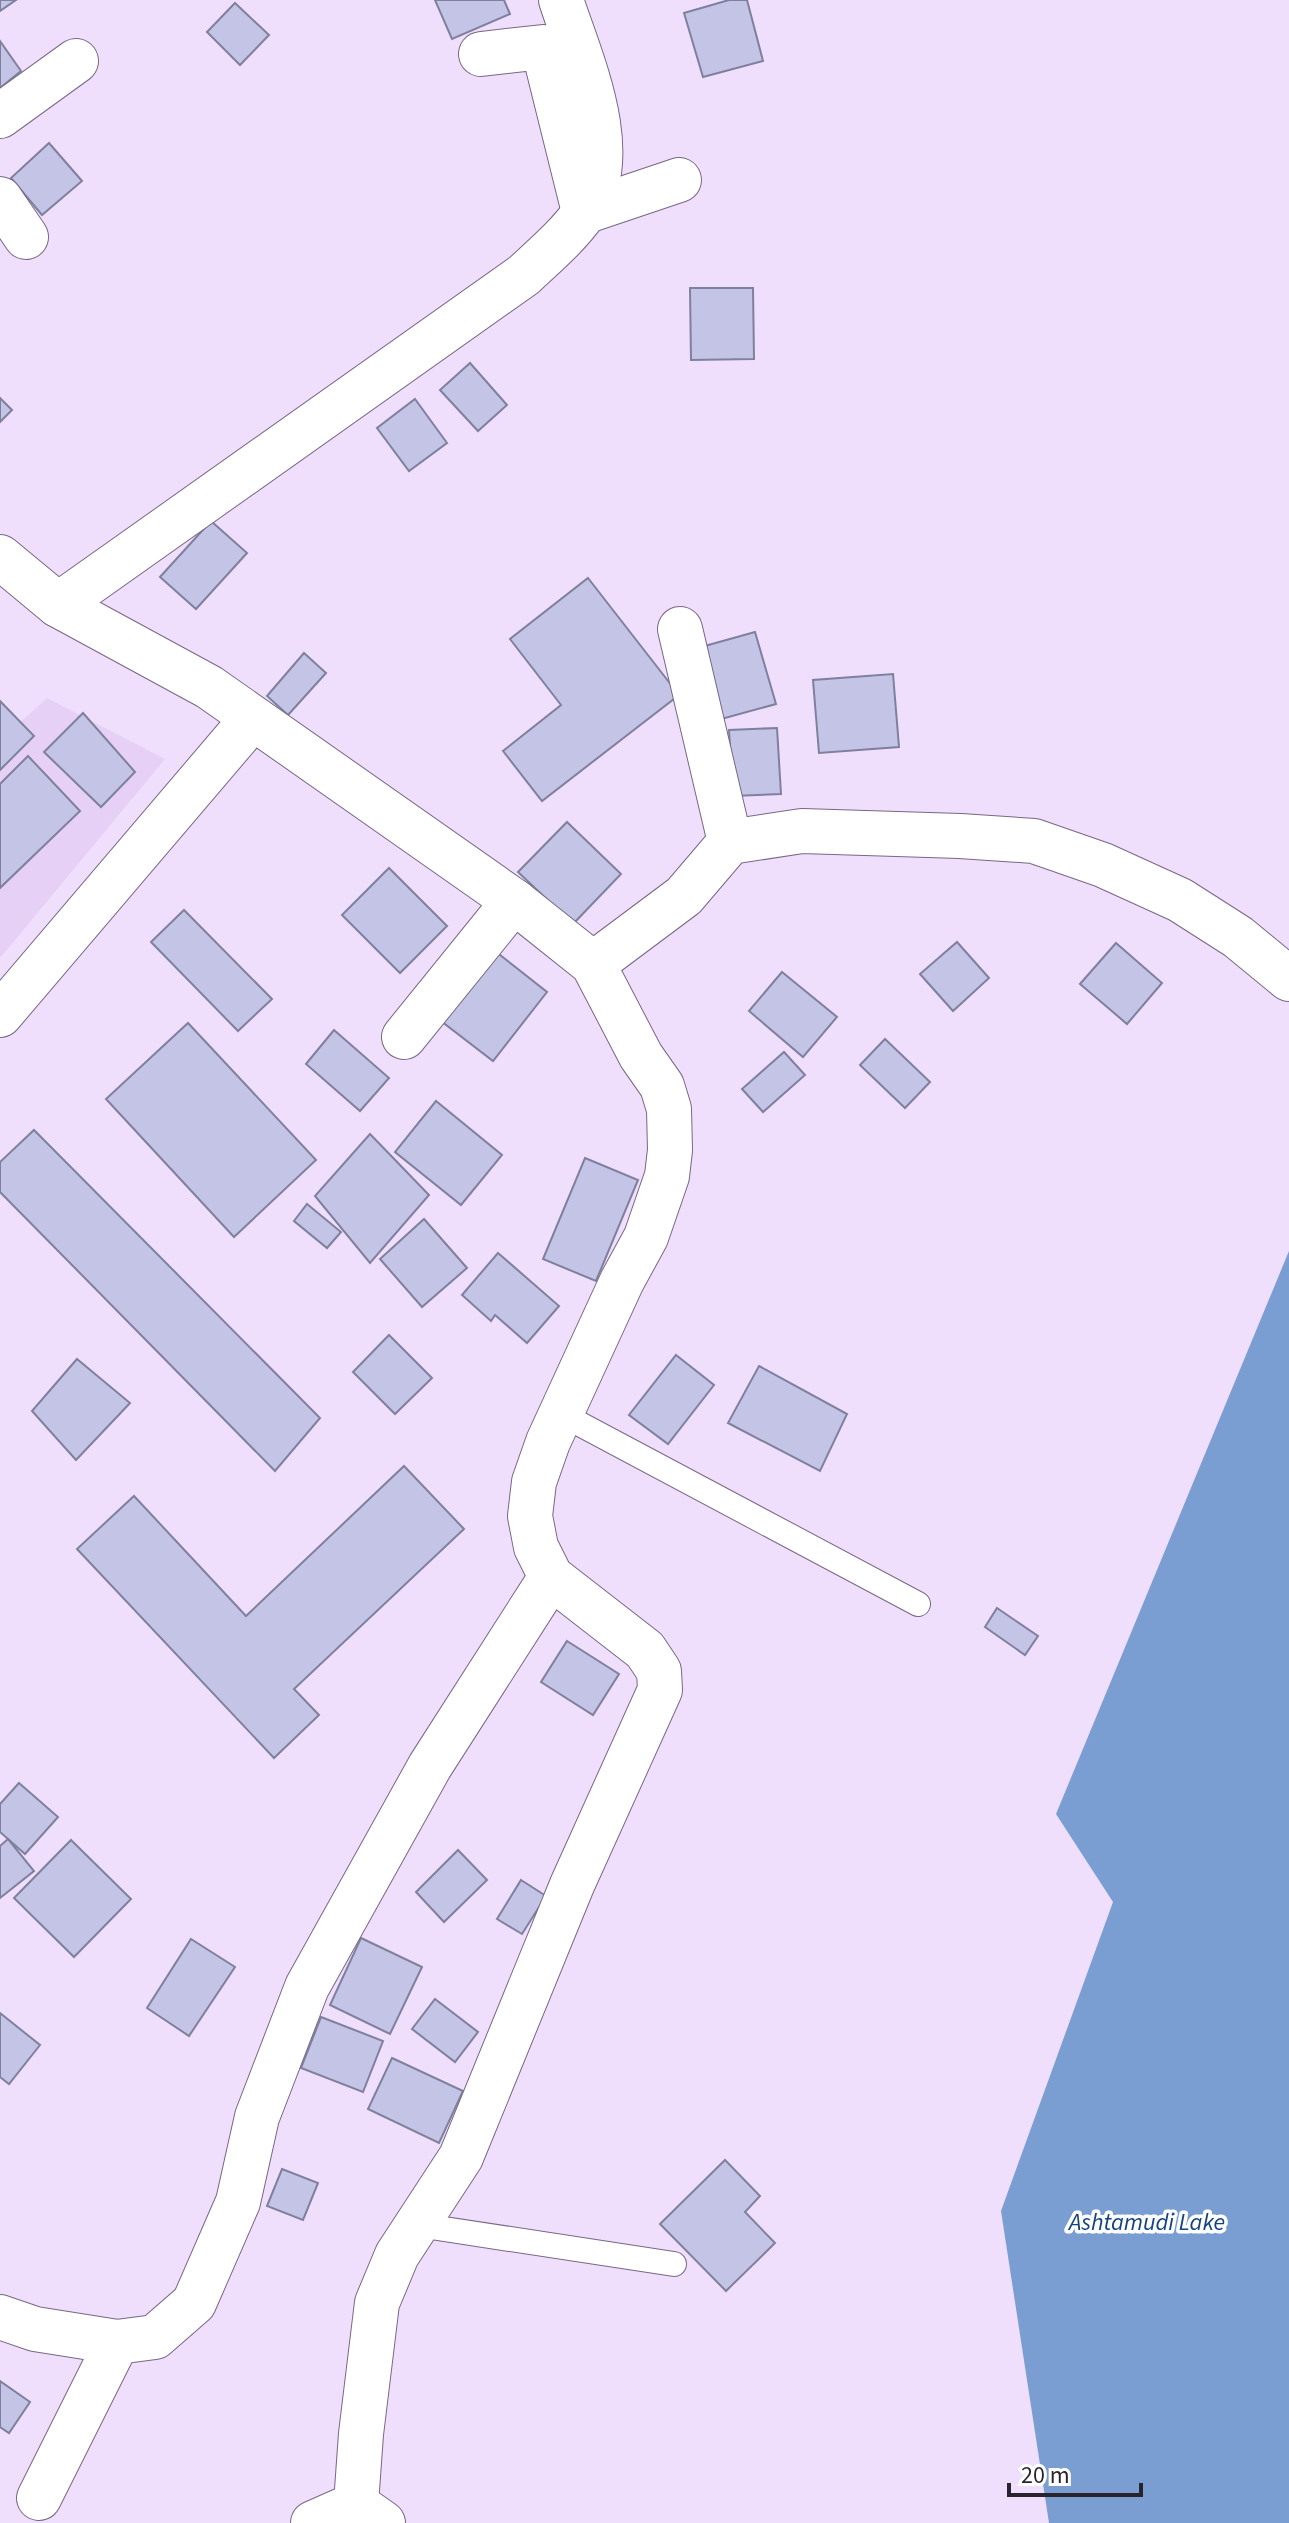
<svg xmlns="http://www.w3.org/2000/svg" width="1289" height="2523" font-family="'Source Sans 3',sans-serif">
	<rect width="100%" height="100%" fill="#f0defd"/>
	<polygon fill="#e6d0f5" points="47,698 165,759 0,958 0,741"/>
	<polygon fill="#7a9ed2" points="1289,1251 1289,2523 1049,2523 1001,2211 1113,1902 1056,1814"/>
	<g fill="#c4c5e6" stroke="#7f809e" stroke-width="2">
		<polygon points="0,0 16,0 0,11"/>
		<polygon points="435,0 504,0 510,14 452,39"/>
		<polygon points="729,0 747,0 763,61 703,77 684,13"/>
		<polygon points="235,3 269,35 240,65 207,32"/>
		<polygon points="0,41 21,71 0,88"/>
		<polygon points="49,143 82,181 42,215 11,178"/>
		<polygon points="690,288 753,288 754,359 691,360"/>
		<polygon points="470,363 507,405 478,431 440,390"/>
		<polygon points="0,398 12,410 0,422"/>
		<polygon points="415,399 447,443 409,471 377,428"/>
		<polygon points="211,521 247,553 196,609 160,577"/>
		<polygon points="588,578 679,695 542,801 503,751 561,705 510,639"/>
		<polygon points="755,632 776,704 714,721 694,649"/>
		<polygon points="304,653 326,673 288,715 267,696"/>
		<polygon points="893,674 899,747 819,753 813,680"/>
		<polygon points="0,701 34,736 0,770"/>
		<polygon points="83,713 135,772 101,807 44,752"/>
		<polygon points="777,728 781,794 733,796 729,730"/>
		<polygon points="28,756 80,811 0,888 0,784"/>
		<polygon points="567,822 621,874 573,924 518,872"/>
		<polygon points="389,868 447,926 400,973 342,915"/>
		<polygon points="184,910 272,999 238,1031 151,942"/>
		<polygon points="957,942 989,978 953,1011 920,974"/>
		<polygon points="1116,943 1162,983 1127,1024 1080,984"/>
		<polygon points="495,951 547,992 493,1061 441,1021"/>
		<polygon points="782,972 837,1017 803,1057 749,1011"/>
		<polygon points="188,1023 316,1160 234,1237 106,1099"/>
		<polygon points="334,1030 389,1078 360,1111 306,1064"/>
		<polygon points="885,1039 930,1082 905,1108 860,1065"/>
		<polygon points="784,1052 805,1075 763,1112 742,1089"/>
		<polygon points="436,1101 502,1155 461,1205 395,1152"/>
		<polygon points="34,1130 320,1418 275,1471 0,1192 0,1162"/>
		<polygon points="370,1134 429,1195 370,1263 315,1196"/>
		<polygon points="585,1158 638,1180 596,1281 543,1259"/>
		<polygon points="307,1204 341,1232 327,1248 294,1221"/>
		<polygon points="424,1219 467,1268 422,1307 380,1259"/>
		<polygon points="498,1253 559,1306 527,1343 495,1315 491,1321 462,1295"/>
		<polygon points="389,1335 432,1378 395,1414 353,1372"/>
		<polygon points="676,1355 714,1385 668,1444 629,1415"/>
		<polygon points="77,1359 130,1403 76,1460 32,1411"/>
		<polygon points="759,1366 847,1414 820,1471 728,1423"/>
		<polygon points="404,1466 464,1529 294,1689 319,1715 274,1758 77,1549 134,1496 246,1616"/>
		<polygon points="997,1608 1038,1636 1025,1655 985,1627"/>
		<polygon points="567,1641 619,1674 593,1715 541,1682"/>
		<polygon points="19,1783 58,1817 25,1854 0,1832 0,1804"/>
		<polygon points="8,1839 34,1871 0,1898 0,1846"/>
		<polygon points="71,1840 131,1899 74,1957 14,1898"/>
		<polygon points="458,1850 487,1880 444,1922 416,1892"/>
		<polygon points="521,1880 546,1896 522,1934 497,1919"/>
		<polygon points="361,1938 422,1967 390,2034 330,2005"/>
		<polygon points="191,1939 235,1967 189,2036 147,2008"/>
		<polygon points="435,1999 478,2032 455,2062 412,2029"/>
		<polygon points="0,2013 40,2045 9,2084 0,2077"/>
		<polygon points="321,2017 383,2041 363,2092 301,2068"/>
		<polygon points="392,2058 463,2091 439,2143 368,2109"/>
		<polygon points="725,2160 760,2196 745,2212 775,2243 726,2291 660,2224"/>
		<polygon points="282,2169 318,2183 303,2220 267,2206"/>
		<polygon points="0,2381 30,2402 9,2433 0,2427"/>
	</g>
	<g fill="none" stroke-linecap="round" stroke-linejoin="round">
		<defs>
			<g id="service">
				<polyline points="561,1414 918,1604"/>
				<polyline points="418,2225 674,2264"/>
			</g>
			<g id="minor">
				<polyline points="481,54 543,47 584,212 679,180"/>
				<polyline points="0,116 76,61"/>
				<polyline points="0,199 26,237"/>
				<polyline points="0,557 58,605 209,687 514,901 593,964 641,1056 662,1086 669,1109 670,1150 667,1176 646,1237 622,1281 548,1442 534,1482 530,1516 536,1547 551,1577 645,1650 659,1671 660,1690 572,1885 461,2157 397,2255 377,2303 361,2434 356,2504 383,2523"/>
				<path d="M58,605L524,275C544,256 568,236 584,213C624,153 581,61 561,0"/>
				<polyline points="680,629 730,842"/>
				<polyline points="593,964 684,896 730,842 802,831 960,836 1034,841 1103,865 1180,900 1238,937 1289,979"/>
				<polyline points="0,1015 252,719"/>
				<polyline points="404,1037 514,901"/>
				<polyline points="0,2317 35,2329 117,2342 155,2337 194,2303 238,2202 257,2117 307,1987 430,1766 551,1577"/>
				<polyline points="39,2498 117,2342"/>
				<polyline points="313,2523 356,2504"/>
			</g>
		</defs>
		<use href="#service" stroke="#786883" stroke-width="26"/>
		<use href="#minor" stroke="#786883" stroke-width="46"/>
		<use href="#service" stroke="#fff" stroke-width="24"/>
		<use href="#minor" stroke="#fff" stroke-width="44"/>
	</g>
	<g text-anchor="middle" stroke-width="7" stroke-linejoin="round" paint-order="stroke">
		<g font-size="24" font-style="italic" fill="#144282" stroke="#fff">
			<text x="1147" y="2230">Ashtamudi Lake</text>
		</g>
	</g>
	<path d="M1009 2483v12h132v-12" fill="none" stroke="#29232e" stroke-width="4"/>
	<text x="1021" y="2483" font-size="24" fill="#29232e" stroke="#ffffff" stroke-width="6" paint-order="stroke">20 m</text>
</svg>
